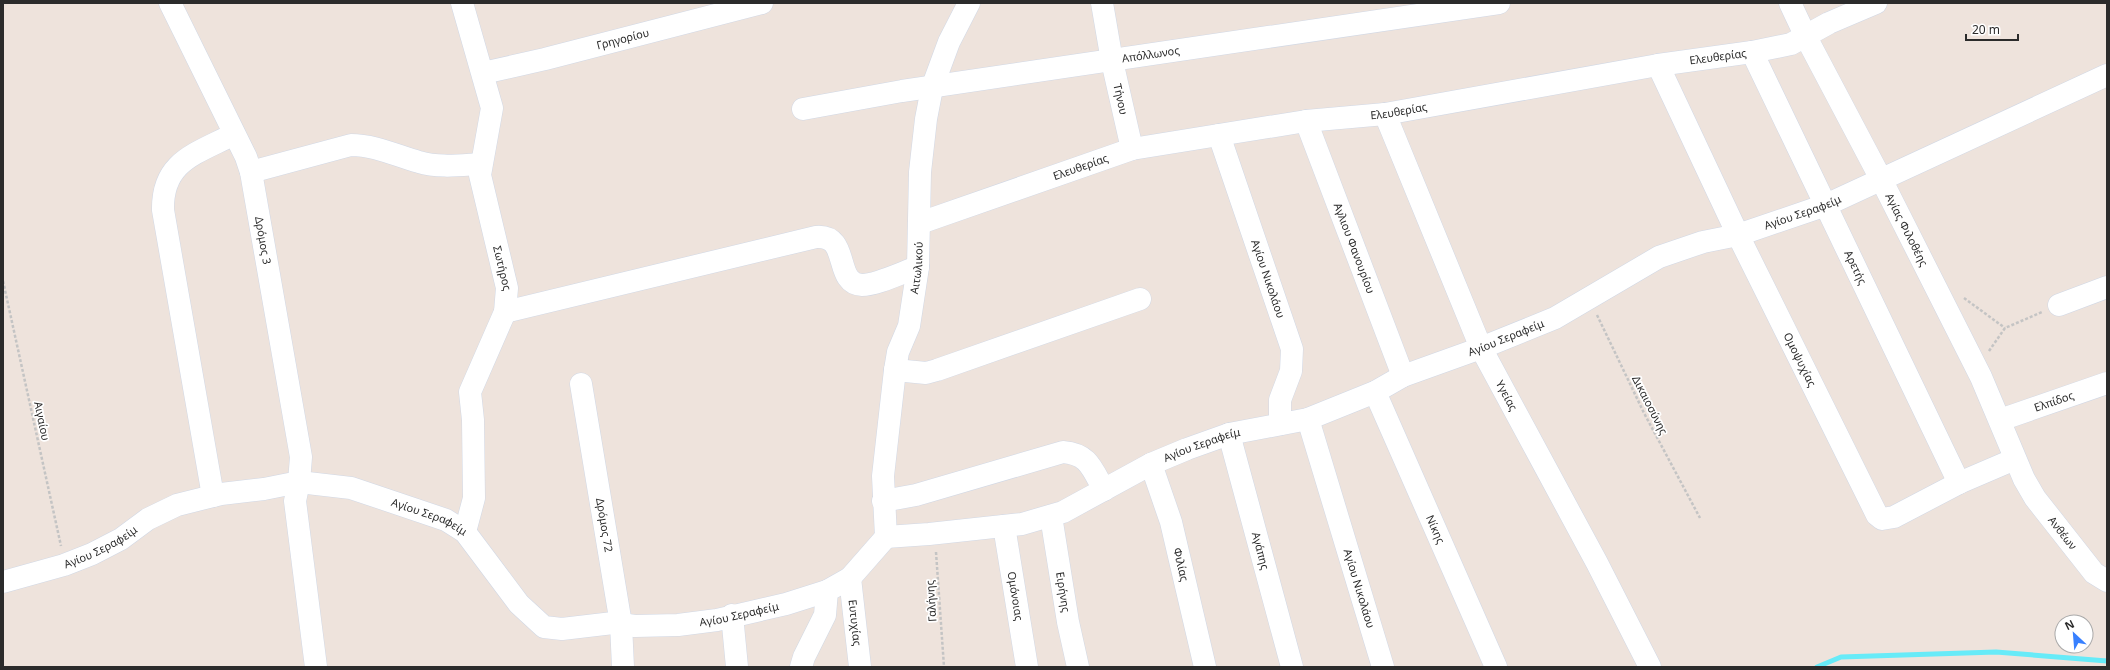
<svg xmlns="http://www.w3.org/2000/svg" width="2110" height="670" font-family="'Noto Sans',sans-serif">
	<rect width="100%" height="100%" fill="#eee3dc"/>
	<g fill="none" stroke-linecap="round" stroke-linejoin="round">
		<polyline stroke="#67ebf8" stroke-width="5" points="1817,667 1841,657 1996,652 2107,661"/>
		<defs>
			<g id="minor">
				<path id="s1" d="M170,3L246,157L251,172L301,457L299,482L295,501L316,667"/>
				<path id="s2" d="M462,3L492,108L480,175L507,288L505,312L470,392L473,420L474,498L465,532"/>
				<path id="s3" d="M1102,3L1112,61L1132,149"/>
				<path id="s4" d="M1790,3L1806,37L1882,181L1981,377L2024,479L2035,498L2094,573L2107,581"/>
				<path id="s5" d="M1752,52L1959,483"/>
				<path id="s6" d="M1658,65L1738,235L1877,515L1882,519L1894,517L1959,483L2015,459"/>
				<path id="s7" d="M483,73L545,59L762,3"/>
				<path id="s8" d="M803,109L902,91L1499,3"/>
				<path id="s9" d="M1385,114L1481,348L1597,563L1650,667"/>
				<path id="s10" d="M1306,121L1403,376"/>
				<path id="s11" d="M1219,135L1292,349L1291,371L1280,400V424"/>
				<path d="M251,172L351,145C375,145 397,156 419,162C439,168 461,165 481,164"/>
				<path id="s12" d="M920,223L1132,149L1306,121L1385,114L1658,65L1752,52L1791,44L1829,23L1876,3"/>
				<polyline points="2059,305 2107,287"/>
				<path d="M505,312L816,237C851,234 833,284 862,285C877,285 903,272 918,267"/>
				<polyline points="895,370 926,373 937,370 1140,299"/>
				<path id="s13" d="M581,384L621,624L623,667"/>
				<path id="s14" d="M1375,392L1496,667"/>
				<path id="s15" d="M1308,419L1383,667"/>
				<path id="s16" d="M2000,420L2107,383"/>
				<path id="s17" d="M1229,434L1292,667"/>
				<path id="s18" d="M1151,464L1171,522L1205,667"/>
				<path d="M213,496L163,210C162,161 196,154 234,134"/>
				<path d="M883,501L916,495L1063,452C1089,454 1092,469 1104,490"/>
				<path id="s19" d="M1051,516L1068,622L1078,667"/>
				<path id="s20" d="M1004,526L1027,667"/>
				<path id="s21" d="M886,537L929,534L1022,524L1063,512L1151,464L1187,449L1229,434L1308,419L1375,392L1403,376L1481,348L1555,318L1659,257L1703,242L1738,235L1826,205L2107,75"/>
				<path id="s22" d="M886,537L883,476L895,370L898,352L909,326L918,267L920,172L926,119L932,88L949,42L969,3"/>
				<path id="s23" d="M850,578L860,667"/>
				<path id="s24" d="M3,582L64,565L92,554L121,539L148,519L177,505L221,494L264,489L299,482L351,488L446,520L465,532L519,604L544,627L562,629L613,623L635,626L678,625L717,620L786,604L827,591"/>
				<polyline points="732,615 737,667"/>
				<polyline points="801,667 804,657 825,615 827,591 850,578 886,537"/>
			</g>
		</defs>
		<use href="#minor" stroke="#d1d8e5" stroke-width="23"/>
		<g stroke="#c4c4c4" stroke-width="2.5" stroke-dasharray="3 2" stroke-linecap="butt">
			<polyline points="3,281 61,546"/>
			<polyline points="1964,298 2005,328"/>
			<polyline points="1597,315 1644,413 1700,518"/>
			<polyline points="1989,351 2005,328 2042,312"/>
			<polyline points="936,552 944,667"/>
		</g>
		<use href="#minor" stroke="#fff" stroke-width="22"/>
	</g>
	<g text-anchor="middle" stroke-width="3.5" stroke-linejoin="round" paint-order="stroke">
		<g font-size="11" fill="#2b2b2b" stroke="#fff">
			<text dy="4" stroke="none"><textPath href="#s7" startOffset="144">Γρηγορίου</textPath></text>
			<text dy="4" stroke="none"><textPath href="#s8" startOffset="352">Απόλλωνος</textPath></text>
			<text dy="4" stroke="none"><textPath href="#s12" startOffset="818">Ελευθερίας</textPath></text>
			<text dy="4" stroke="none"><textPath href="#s3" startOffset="98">Τήνου</textPath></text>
			<text dy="4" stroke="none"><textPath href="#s12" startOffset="494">Ελευθερίας</textPath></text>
			<text dy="4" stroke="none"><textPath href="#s12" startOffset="170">Ελευθερίας</textPath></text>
			<text dy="4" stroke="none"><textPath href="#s21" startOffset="982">Αγίου Σεραφείμ</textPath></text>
			<text dy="4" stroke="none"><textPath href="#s4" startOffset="255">Αγίας Φιλοθέης</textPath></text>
			<text dy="4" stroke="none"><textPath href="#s1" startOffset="257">Δρόμος 3</textPath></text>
			<text dy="4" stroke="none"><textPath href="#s10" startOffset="136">Αγλιου Φανουρίου</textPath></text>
			<text dy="4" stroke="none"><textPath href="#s22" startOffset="273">Αιτωλικού</textPath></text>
			<text dy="4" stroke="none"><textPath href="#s5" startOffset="239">Αρετής</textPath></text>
			<text dy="4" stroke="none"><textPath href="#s2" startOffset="273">Σωτήρος</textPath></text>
			<text dy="4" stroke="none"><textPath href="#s11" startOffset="152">Αγίου Νικολάου</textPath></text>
			<text dy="4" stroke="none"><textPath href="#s21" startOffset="658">Αγίου Σεραφείμ</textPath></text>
			<text dy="4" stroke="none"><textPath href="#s6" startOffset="327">Ομοψυχίας</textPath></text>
			<text dy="4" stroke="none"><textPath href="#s9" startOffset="307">Υγείας</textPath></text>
			<text dy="4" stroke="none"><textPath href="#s16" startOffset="57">Ελπίδος</textPath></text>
			<text transform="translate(1650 405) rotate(63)" y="4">Δικαιοσύνης</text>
			<text transform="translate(42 421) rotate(78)" y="4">Αιγαίου</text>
			<text dy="4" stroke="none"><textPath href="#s21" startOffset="334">Αγίου Σεραφείμ</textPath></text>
			<text dy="4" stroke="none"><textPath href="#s24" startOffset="452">Αγίου Σεραφείμ</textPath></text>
			<text dy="4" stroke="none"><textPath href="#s13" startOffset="143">Δρόμος 72</textPath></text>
			<text dy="4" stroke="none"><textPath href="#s14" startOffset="150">Νίκης</textPath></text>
			<text dy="4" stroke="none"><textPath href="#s4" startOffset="597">Ανθέων</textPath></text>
			<text dy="4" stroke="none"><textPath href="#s24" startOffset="104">Αγίου Σεραφείμ</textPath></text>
			<text dy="4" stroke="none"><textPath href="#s17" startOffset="121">Αγάπης</textPath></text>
			<text dy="4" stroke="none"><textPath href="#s18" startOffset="105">Φιλίας</textPath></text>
			<text dy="4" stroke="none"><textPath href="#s15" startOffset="177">Αγίου Νικολάου</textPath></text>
			<text dy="4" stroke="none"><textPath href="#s19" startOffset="77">Ειρήνης</textPath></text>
			<text dy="4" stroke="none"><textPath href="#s20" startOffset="71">Ομόνοιας</textPath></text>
			<text transform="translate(931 601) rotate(-94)" y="4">Γαλήνης</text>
			<text dy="4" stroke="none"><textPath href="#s24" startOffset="812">Αγίου Σεραφείμ</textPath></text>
			<text dy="4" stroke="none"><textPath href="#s23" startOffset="45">Ευτυχίας</textPath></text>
		</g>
	</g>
	<rect width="2110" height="670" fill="none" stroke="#2b2b2b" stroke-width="8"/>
	<g transform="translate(2074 634) rotate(334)"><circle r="19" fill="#ffffff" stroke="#aaaaaa"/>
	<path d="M0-3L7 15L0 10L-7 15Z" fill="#3880ff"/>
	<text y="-6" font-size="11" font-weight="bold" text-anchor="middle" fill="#2b2b2b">N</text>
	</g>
	<path d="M1966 34v6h52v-6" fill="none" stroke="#2b2b2b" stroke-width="2"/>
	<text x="1972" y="34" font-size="12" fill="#2b2b2b" stroke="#ffffff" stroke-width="3" paint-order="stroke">20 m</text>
</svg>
